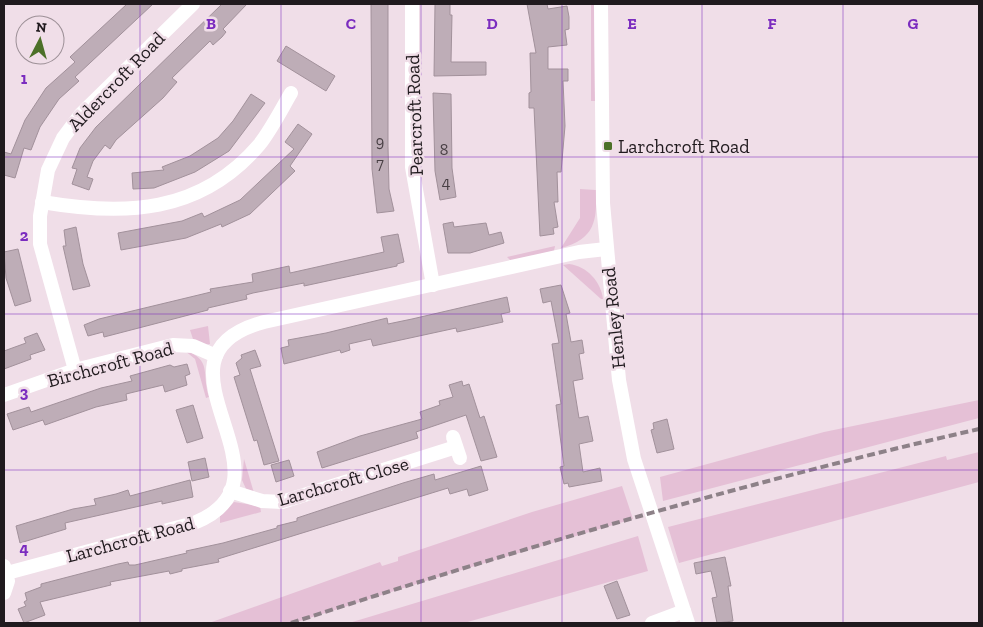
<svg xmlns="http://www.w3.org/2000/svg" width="983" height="627" font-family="'Zilla Slab',serif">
	<rect width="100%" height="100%" fill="#f0dee8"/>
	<g fill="#e5c0d6">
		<polygon points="591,4 594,4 594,10 595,101 591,101"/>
		<path d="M580,189L596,190C597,221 595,239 561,248L580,218Z"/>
		<polygon points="555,246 554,251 511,261 507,257"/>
		<path d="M569,264C587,266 601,282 603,299H601L563,265Z"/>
		<polygon points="208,326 210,344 205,345 194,342 190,330"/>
		<path d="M184,350C213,360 201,373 209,397L206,398L195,359Z"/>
		<polygon points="979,400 979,418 663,501 660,477 824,432"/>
		<polygon points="979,452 979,482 679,563 668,527 946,456 947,460"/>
		<polygon points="244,459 254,493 247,491 242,480"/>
		<polygon points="622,486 633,519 438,577 294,623 209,623 380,562 382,566 398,561 398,557 532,512"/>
		<polygon points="234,502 260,506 261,512 220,523 220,516"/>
		<polygon points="638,536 648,571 464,623 349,623"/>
	</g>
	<g fill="#beadb7" stroke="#a2919b">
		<polygon points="127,4 153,4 75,77 79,81 59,99 40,127 31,150 24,148 15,178 4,175 4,152 11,154 25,120 46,88 75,62 70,57"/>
		<polygon points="222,4 247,4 223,29 226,32 222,37 213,45 210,41 172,78 177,82 163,98 116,140 110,149 105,145 93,161 87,177 93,179 89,190 72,184 77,169 72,168 80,148 96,127"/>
		<polygon points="371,4 388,4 388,146 389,189 394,211 377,213 372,169"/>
		<polygon points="435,4 450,4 450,15 452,15 451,62 486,62 486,75 434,76"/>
		<polygon points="527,4 547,4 548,9 567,6 569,17 569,29 565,30 567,45 548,47 548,69 568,69 568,81 563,81 565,126 561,172 557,172 558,202 554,202 558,227 553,228 554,234 540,236 534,108 529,108 529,93 531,92 530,53 536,53"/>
		<polygon points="286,46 335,76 326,91 277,61"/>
		<polygon points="433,93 451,94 452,168 456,197 440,200 435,171"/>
		<polygon points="251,94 265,103 229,151 195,172 154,188 133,189 132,173 164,170 162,167 190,156 218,138 233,121"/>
		<polygon points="298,124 312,134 290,166 295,171 250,214 222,227 221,224 186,238 121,250 118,233 182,221 202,213 204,217 240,200 294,149 285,142"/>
		<polygon points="453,222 454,227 486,223 489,235 501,232 504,243 470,253 448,253 443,224"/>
		<polygon points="76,227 83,264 90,286 73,290 63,246 66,246 64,230"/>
		<polygon points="398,234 404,262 397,264 397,266 304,286 304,283 253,293 246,295 247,299 208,308 208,310 104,337 103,332 88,336 84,325 99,319 211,292 210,289 253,282 252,274 289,266 290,273 384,252 381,237"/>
		<polygon points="18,249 31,301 15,306 6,278 4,252"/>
		<polygon points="561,285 570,313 566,314 571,342 582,340 584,353 579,354 583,379 573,381 579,418 588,416 593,441 579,444 583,472 600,468 602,481 569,487 568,483 564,484 560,467 564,466 556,405 561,404 552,344 559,343 551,301 543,303 540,289"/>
		<polygon points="507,297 510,312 501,314 503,322 457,332 456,328 373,346 371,339 349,344 350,350 341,353 340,350 284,364 281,348 289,346 288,340 326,333 387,318 388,324 412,319"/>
		<polygon points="37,333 45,350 30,355 31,359 4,369 4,351 26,343 24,338"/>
		<polygon points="255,350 261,366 250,369 279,461 264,465 257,440 254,441 234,377 240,375 236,363 242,358 241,355"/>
		<polygon points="187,364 190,374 185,376 187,385 165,392 163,385 126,394 127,400 96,407 45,425 43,420 13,430 7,414 29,407 31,412 101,388 132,381 130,376 170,365 174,367"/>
		<polygon points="462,381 463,386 469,384 480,418 484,416 497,457 481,461 466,415 416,432 418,438 322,468 317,452 360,436 422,419 420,412 440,405 439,401 453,397 449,385"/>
		<polygon points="193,405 203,438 187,443 176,410"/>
		<polygon points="667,419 674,449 657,453 651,430 654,429 653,423"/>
		<polygon points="205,458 209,477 192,481 188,462"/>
		<polygon points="289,460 294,476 276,482 271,465"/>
		<polygon points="481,466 488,490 469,496 467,489 450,494 448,488 218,559 219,562 182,569 182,571 170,574 169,571 110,582 111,585 40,602 45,615 24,623 18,609 26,606 24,602 27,600 25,593 41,587 41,584 118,564 128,562 129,565 135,565 187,553 186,551 223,543 277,528 277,526 297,521 297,518 403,483 434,474 435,480"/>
		<polygon points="190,480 193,497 162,504 162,501 65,523 66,529 20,543 16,526 73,509 96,505 94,499 116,494 128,490 130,496"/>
		<polygon points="725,557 731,586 728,586 733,621 717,623 712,598 717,597 711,571 696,574 694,563"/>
		<polygon points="617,581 630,615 617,619 604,586"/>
	</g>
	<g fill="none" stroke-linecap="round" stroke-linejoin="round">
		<g stroke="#fff" stroke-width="14">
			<polyline points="412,4 412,167 433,285"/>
			<polyline points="601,4 603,203 619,380 634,459 688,623"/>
			<path d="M42,202C124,216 200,214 259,145C271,130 281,110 291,93"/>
			<polyline points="75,370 40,244 40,216 48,170 63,138 81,114 193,4"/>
			<polyline points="4,395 75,370 173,345 193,346 216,356"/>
			<polyline points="453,437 460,458"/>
			<polyline points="230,491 262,501 282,502 456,447"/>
			<path d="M7,573L194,523C307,478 134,357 264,322L579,252L606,249"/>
			<polyline points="4,593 8,581 4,566"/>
			<polyline points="652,623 684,611"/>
		</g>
		<path stroke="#8d8188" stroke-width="4" stroke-dasharray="8 4" stroke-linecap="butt" d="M291,623C517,549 747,482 979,429"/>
	</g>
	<path fill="none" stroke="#7b2cbf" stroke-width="1" stroke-opacity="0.55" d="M140,4V623M281,4V623M421,4V623M562,4V623M702,4V623M843,4V623M4,157H979M4,314H979M4,470H979"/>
	<rect fill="#4c7028" stroke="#f0dee8" stroke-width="2" x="603" y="141" width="10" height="10" rx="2.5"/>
	<g text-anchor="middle" stroke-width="5" stroke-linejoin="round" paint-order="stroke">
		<g font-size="16" fill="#483f44">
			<text x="380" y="147">9</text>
			<text x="444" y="155">8</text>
			<text x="380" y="169">7</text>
			<text x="446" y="188">4</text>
		</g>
		<g font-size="19" fill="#201a1e" stroke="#f0dee8">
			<text transform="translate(116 81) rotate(-46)" y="7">Aldercroft Road</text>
			<text transform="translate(414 115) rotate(-92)" y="7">Pearcroft Road</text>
			<text transform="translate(613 318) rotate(-96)" y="7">Henley Road</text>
			<text transform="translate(110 364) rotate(-15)" y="7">Birchcroft Road</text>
			<text transform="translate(343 481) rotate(-16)" y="7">Larchcroft Close</text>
			<text transform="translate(130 539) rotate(-15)" y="7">Larchcroft Road</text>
		</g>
		<g font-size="19" fill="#201a1e" stroke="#f0dee8" text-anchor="start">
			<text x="618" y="153">Larchcroft Road</text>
		</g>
	</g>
	<g font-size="16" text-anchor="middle" font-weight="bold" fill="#7b2cbf" stroke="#f0dee8" stroke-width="5" stroke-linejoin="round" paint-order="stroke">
		<text x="211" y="29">B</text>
		<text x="351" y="29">C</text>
		<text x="492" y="29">D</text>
		<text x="632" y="29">E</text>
		<text x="772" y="29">F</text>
		<text x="913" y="29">G</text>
		<text x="24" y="84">1</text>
		<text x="24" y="241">2</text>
		<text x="24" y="398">3</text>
		<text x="24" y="554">4</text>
	</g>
	<rect width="983" height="627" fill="none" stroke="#201a1e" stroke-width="10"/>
	<g transform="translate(40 40) rotate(6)"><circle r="24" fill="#f0dee8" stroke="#9d9097"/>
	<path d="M0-4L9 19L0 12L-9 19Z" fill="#4c7028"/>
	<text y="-8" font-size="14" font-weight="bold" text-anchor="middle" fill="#201a1e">N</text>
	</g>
</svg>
